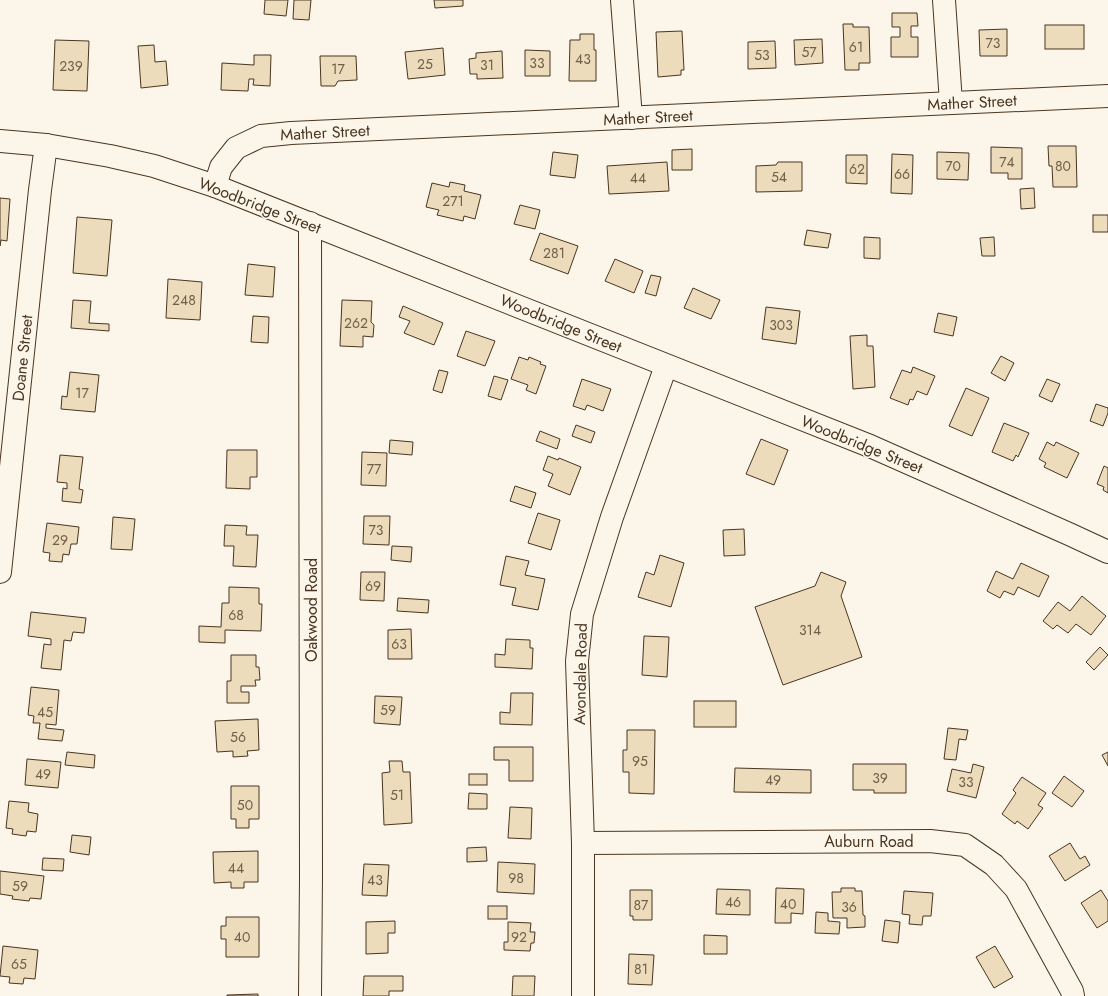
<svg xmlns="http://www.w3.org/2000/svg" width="1108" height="996" font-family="Jost,sans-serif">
	<rect width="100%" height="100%" fill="#fbf6e9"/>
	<g fill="#ecdcbc" stroke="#4a3520">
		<polygon points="265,0 288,0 286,16 264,14"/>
		<polygon points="294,0 311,0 309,20 293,19"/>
		<polygon points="434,0 463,0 463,6 435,8"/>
		<polygon points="892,13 917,13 918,26 911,26 911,37 918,37 918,57 891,57 891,37 900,37 900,27 892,27"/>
		<polygon points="843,24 853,24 853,27 869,27 870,63 859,63 859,70 845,70"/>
		<rect x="1045" y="25" width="39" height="24"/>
		<polygon points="1007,29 1007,56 980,56 979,30"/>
		<polygon points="682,31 684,70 681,70 681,75 658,77 656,32"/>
		<polygon points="580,34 594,34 594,50 596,50 596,81 569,81 570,40 580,40"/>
		<polygon points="822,39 823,63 795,65 794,40"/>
		<polygon points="55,40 89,41 87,91 53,90"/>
		<polygon points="775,41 776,68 748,69 748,42"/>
		<polygon points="154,45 155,62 166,61 168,85 141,88 138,46"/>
		<polygon points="443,48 445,75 408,79 405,52"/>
		<polygon points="525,50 550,51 550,76 525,76"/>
		<polygon points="502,51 503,78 477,79 477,74 470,74 469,59 476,58 476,53"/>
		<polygon points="254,55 271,55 270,86 253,85 254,79 249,79 248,91 221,90 222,63 254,65"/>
		<polygon points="320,56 356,56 357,80 338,81 335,86 321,86"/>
		<polygon points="1048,146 1076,146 1077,187 1053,187 1052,166 1049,166"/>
		<polygon points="991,147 1022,148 1022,179 1008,179 1008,173 991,173"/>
		<polygon points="692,149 692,170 672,170 672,150"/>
		<polygon points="553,152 578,155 575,178 550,175"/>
		<polygon points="937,152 969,153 968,180 937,179"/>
		<polygon points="892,154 913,155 912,194 891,193"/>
		<polygon points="846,155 867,155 867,184 846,183"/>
		<polygon points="667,162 669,191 609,194 607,166"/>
		<polygon points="778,162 802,162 802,191 756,192 756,166 776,165"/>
		<polygon points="450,182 465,185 464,191 481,195 475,219 464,216 463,221 437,215 439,210 426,207 432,183 449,187"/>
		<polygon points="1034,188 1035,208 1021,209 1020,189"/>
		<polygon points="0,198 10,199 7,241 1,240 0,246"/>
		<polygon points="520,205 540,210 535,229 514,224"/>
		<rect x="1093" y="215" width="15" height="17"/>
		<polygon points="77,217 112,220 107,276 73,273"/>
		<polygon points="807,230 831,234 828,248 804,245"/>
		<polygon points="540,233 578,246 568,274 530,260"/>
		<polygon points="864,237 880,238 880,259 864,258"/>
		<polygon points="994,237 995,256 982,256 980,238"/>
		<polygon points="615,259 643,271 634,293 605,281"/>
		<polygon points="248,264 275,267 273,297 245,295"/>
		<polygon points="651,275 661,277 656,296 645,293"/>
		<polygon points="168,279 202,282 200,320 166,318"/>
		<polygon points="693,288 720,300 711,319 684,308"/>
		<polygon points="73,300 91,301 89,323 109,324 109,331 71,328"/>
		<polygon points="342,300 372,301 371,322 374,325 373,337 363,336 363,347 340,346"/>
		<polygon points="403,306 443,323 434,345 404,333 410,321 399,317"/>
		<polygon points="766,307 800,311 796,344 762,339"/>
		<polygon points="938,313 957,317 953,336 934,332"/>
		<polygon points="253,316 269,317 268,343 251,342"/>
		<polygon points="466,331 495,341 485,366 457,356"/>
		<polygon points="867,335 867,346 873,346 875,387 853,389 850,336"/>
		<polygon points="1001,356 1014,363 1005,381 991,373"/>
		<polygon points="519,357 528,360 529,357 541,362 540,364 546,366 536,394 526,390 528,385 511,379"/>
		<polygon points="913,367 935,376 927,395 917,391 913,400 910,399 908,405 890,398 902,370 911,373"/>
		<polygon points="439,370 448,372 442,393 433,390"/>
		<polygon points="70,372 99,375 95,412 61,409 62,396 67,397"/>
		<polygon points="494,376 508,380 501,400 488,396"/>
		<polygon points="582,379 611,389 603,411 587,405 585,410 573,406"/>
		<polygon points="1047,379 1060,384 1052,402 1039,396"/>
		<polygon points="966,388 989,398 972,436 949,426"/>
		<polygon points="1096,404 1108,408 1108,413 1103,426 1090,421"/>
		<polygon points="1004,423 1029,433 1018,457 1016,455 1013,461 992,452"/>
		<polygon points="576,425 595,432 591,443 572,436"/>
		<polygon points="540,431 560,439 557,449 536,441"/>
		<polygon points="761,439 788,450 774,485 746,474"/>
		<polygon points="390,440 413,442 412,455 389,453"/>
		<polygon points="1047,442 1054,446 1056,442 1079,453 1067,478 1044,467 1046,463 1039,459"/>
		<polygon points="227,450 257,450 257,477 250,477 250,489 226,488"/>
		<polygon points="362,452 387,453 386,486 361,485"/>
		<polygon points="60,455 83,457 79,489 83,490 81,503 62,501 63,488 67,489 67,483 57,482"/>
		<polygon points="548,456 558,460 559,458 581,467 570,495 548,486 553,474 543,470"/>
		<polygon points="1104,466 1108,468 1108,493 1103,490 1104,487 1097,484"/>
		<polygon points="515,486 536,493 531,508 510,501"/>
		<polygon points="538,513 560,520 551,550 528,543"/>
		<polygon points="364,516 390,516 389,545 363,544"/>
		<polygon points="113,517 135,519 132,550 111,549"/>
		<polygon points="47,523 79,527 77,544 71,544 69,555 63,554 62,562 49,561 50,553 43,552"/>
		<polygon points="225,525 247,526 246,535 258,535 256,567 233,566 234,546 224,546"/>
		<polygon points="744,529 745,555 724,556 723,530"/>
		<polygon points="392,546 412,547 411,562 391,560"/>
		<polygon points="660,555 684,563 671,607 638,597 646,572 654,575"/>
		<polygon points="506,556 529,561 525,575 545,579 538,610 512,605 516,588 500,585"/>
		<polygon points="1021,563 1049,576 1039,597 1018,587 1014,595 1004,591 1000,598 987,591 996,571 1013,579"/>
		<polygon points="361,572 385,572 384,601 360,600"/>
		<polygon points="821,572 846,582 841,596 862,657 783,685 755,607 815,586"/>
		<polygon points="229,587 259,588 259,604 262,604 261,631 225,630 225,643 199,642 199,626 221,627 222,603 229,603"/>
		<polygon points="1082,596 1106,616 1091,635 1076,624 1068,633 1057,625 1053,629 1043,621 1058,602 1070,611"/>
		<polygon points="398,598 429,600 428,613 397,611"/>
		<polygon points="31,612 86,618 84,633 73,632 71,641 64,640 61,670 41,668 44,644 51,645 51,639 28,636"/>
		<polygon points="411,629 412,659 388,659 388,630"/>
		<polygon points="644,636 669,637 667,677 642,675"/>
		<polygon points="506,639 530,640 530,648 533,648 532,669 495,667 495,654 505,655"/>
		<polygon points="1100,647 1108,655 1094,670 1086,662"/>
		<polygon points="231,655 256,655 256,667 259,667 260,680 255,680 256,686 241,686 241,692 249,692 249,703 227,703 227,681 231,681"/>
		<polygon points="31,687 59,690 56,725 46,724 46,728 64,730 62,741 38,739 40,723 33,723 34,716 28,715"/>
		<polygon points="511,693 533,693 532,725 500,724 500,712 510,713"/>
		<polygon points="375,696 402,697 400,725 374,723"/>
		<rect x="694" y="701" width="42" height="26"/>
		<polygon points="258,719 259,750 247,751 248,756 233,757 233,751 217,752 215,721"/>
		<polygon points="948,728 968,730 966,740 959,739 956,760 944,759"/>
		<polygon points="627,730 655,730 654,794 629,793 629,772 623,772 623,750 627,750"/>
		<polygon points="494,747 533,747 533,781 509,781 509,760 494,760"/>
		<polygon points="67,752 95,755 94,768 65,765"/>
		<polygon points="1108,752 1108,766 1102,755"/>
		<polygon points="27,759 61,762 58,788 25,785"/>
		<polygon points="389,761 402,761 403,772 410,772 412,823 384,825 382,773 390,772"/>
		<polygon points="853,764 906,764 906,793 874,793 874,790 853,790"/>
		<polygon points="973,764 984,767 976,798 947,791 952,769 971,773"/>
		<polygon points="735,768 811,770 811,793 734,792"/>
		<rect x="469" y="774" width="18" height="11"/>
		<polygon points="1064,776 1084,791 1072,807 1052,793"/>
		<polygon points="1022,777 1046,793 1038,805 1043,808 1028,829 1017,821 1015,824 1002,814 1016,793 1013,790"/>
		<polygon points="231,786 259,786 259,819 249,819 249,828 236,828 236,819 231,819"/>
		<polygon points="469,793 487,794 487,809 468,809"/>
		<polygon points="9,801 29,803 28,812 38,814 36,832 27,831 26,836 12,834 13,829 6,828"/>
		<polygon points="510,807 532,808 531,839 508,838"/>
		<polygon points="72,835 91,837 89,855 70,852"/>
		<polygon points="1070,843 1080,859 1085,856 1090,865 1065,881 1049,856"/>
		<polygon points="486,847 487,861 467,862 467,848"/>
		<polygon points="258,851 258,882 244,882 244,888 231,888 231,882 214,883 213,852"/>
		<polygon points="43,858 64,859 63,871 42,870"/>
		<polygon points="498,862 535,864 534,894 497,892"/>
		<polygon points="364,864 389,865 387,896 362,895"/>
		<polygon points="0,871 44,876 41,899 30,898 29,901 12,899 13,896 0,894"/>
		<polygon points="776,888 804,889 803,914 791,913 791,923 775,923"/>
		<polygon points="841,888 855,888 855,891 862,891 863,915 865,916 865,927 847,928 847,918 833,918 832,892 841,892"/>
		<polygon points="717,889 750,890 750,915 716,914"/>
		<polygon points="630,890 652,890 652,920 633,920 633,916 630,916"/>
		<polygon points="1101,890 1108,901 1108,921 1097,928 1081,903"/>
		<polygon points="904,891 933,893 931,916 923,916 922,925 909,924 910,915 902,914"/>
		<rect x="488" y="906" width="19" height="13"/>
		<polygon points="816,912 828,913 828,921 840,922 839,934 815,933"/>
		<polygon points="226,917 259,917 259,957 226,957 226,939 221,939 221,926 226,926"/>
		<polygon points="885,920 900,922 898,943 882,941"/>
		<polygon points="395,921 395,933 388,933 388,953 366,954 366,922"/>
		<polygon points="508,922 531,923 530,932 535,932 534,943 531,943 530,951 504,950 504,942 508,942"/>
		<polygon points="704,935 727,936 727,954 704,954"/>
		<polygon points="3,946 38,950 35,979 24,978 23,984 9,983 10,977 0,976"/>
		<polygon points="995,946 1013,977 994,988 976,957"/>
		<polygon points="629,954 654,955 652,985 628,984"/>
		<polygon points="364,976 403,976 403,991 389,991 389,996 363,996"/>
		<polygon points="513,976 535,976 534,996 512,996"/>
		<polygon points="258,994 258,996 227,996 227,995"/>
	</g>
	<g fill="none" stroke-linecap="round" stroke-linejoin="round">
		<defs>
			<g id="minor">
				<polyline points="622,0 631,118"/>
				<polyline points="944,0 951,103"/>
				<polyline points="215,186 221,167 236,148 261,136 291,133 1108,96"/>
				<polyline points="0,572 40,190 46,145"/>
				<polyline points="583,843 930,841 965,845 994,865 1016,889 1072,991 1073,996"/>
				<polyline points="310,996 311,876 310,223"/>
				<polyline points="583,996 583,843 577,661 582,614 612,517 666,366"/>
			</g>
			<polyline id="major" points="0,141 46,145 110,156 154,166 215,186 870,446 1069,534 1108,552"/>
		</defs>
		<use href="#minor" stroke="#4a3520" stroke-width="24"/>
		<use href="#major" stroke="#4a3520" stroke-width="24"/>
		<use href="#minor" stroke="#fbf6e9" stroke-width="22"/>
		<use href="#major" stroke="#fbf6e9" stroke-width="22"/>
	</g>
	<g text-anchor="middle" stroke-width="3" stroke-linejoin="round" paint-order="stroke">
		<g font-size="14" fill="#725f47">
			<text x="993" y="48">73</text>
			<text x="856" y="52">61</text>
			<text x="809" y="57">57</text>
			<text x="762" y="60">53</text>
			<text x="583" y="64">43</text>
			<text x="537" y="68">33</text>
			<text x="425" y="69">25</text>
			<text x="487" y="70">31</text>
			<text x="71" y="71">239</text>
			<text x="338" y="74">17</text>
			<text x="1007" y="167">74</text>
			<text x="953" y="171">70</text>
			<text x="1063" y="171">80</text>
			<text x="857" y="174">62</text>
			<text x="902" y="179">66</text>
			<text x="779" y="182">54</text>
			<text x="638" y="183">44</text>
			<text x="453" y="206">271</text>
			<text x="554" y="258">281</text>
			<text x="184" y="305">248</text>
			<text x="356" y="328">262</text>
			<text x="781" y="330">303</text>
			<text x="82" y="398">17</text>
			<text x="374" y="474">77</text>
			<text x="376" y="535">73</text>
			<text x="60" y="545">29</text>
			<text x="373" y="591">69</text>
			<text x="236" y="620">68</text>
			<text x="810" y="635">314</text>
			<text x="399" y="649">63</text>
			<text x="388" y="715">59</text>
			<text x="45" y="717">45</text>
			<text x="238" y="742">56</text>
			<text x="640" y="766">95</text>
			<text x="43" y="779">49</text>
			<text x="880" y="783">39</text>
			<text x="773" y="785">49</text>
			<text x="966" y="787">33</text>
			<text x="397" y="800">51</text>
			<text x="245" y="810">50</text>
			<text x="236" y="873">44</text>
			<text x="516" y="883">98</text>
			<text x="375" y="885">43</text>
			<text x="20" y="891">59</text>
			<text x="733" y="907">46</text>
			<text x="788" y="909">40</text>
			<text x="641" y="910">87</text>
			<text x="849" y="912">36</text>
			<text x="242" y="942">40</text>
			<text x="519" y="942">92</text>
			<text x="19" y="969">65</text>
			<text x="641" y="974">81</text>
		</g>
		<g font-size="16" fill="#4a3520" stroke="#fbf6e9">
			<text transform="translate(972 102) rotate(-3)" y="6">Mather Street</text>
			<text transform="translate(648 117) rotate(-3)" y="6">Mather Street</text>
			<text transform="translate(325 132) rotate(-3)" y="6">Mather Street</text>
			<text transform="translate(260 205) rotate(21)" y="6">Woodbridge Street</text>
			<text transform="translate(561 323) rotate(22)" y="6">Woodbridge Street</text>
			<text transform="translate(22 358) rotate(-84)" y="6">Doane Street</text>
			<text transform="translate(862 444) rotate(22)" y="6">Woodbridge Street</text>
			<text transform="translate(311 610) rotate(-90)" y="6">Oakwood Road</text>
			<text transform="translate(580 674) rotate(-89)" y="6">Avondale Road</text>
			<text x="869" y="847">Auburn Road</text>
		</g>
	</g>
</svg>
